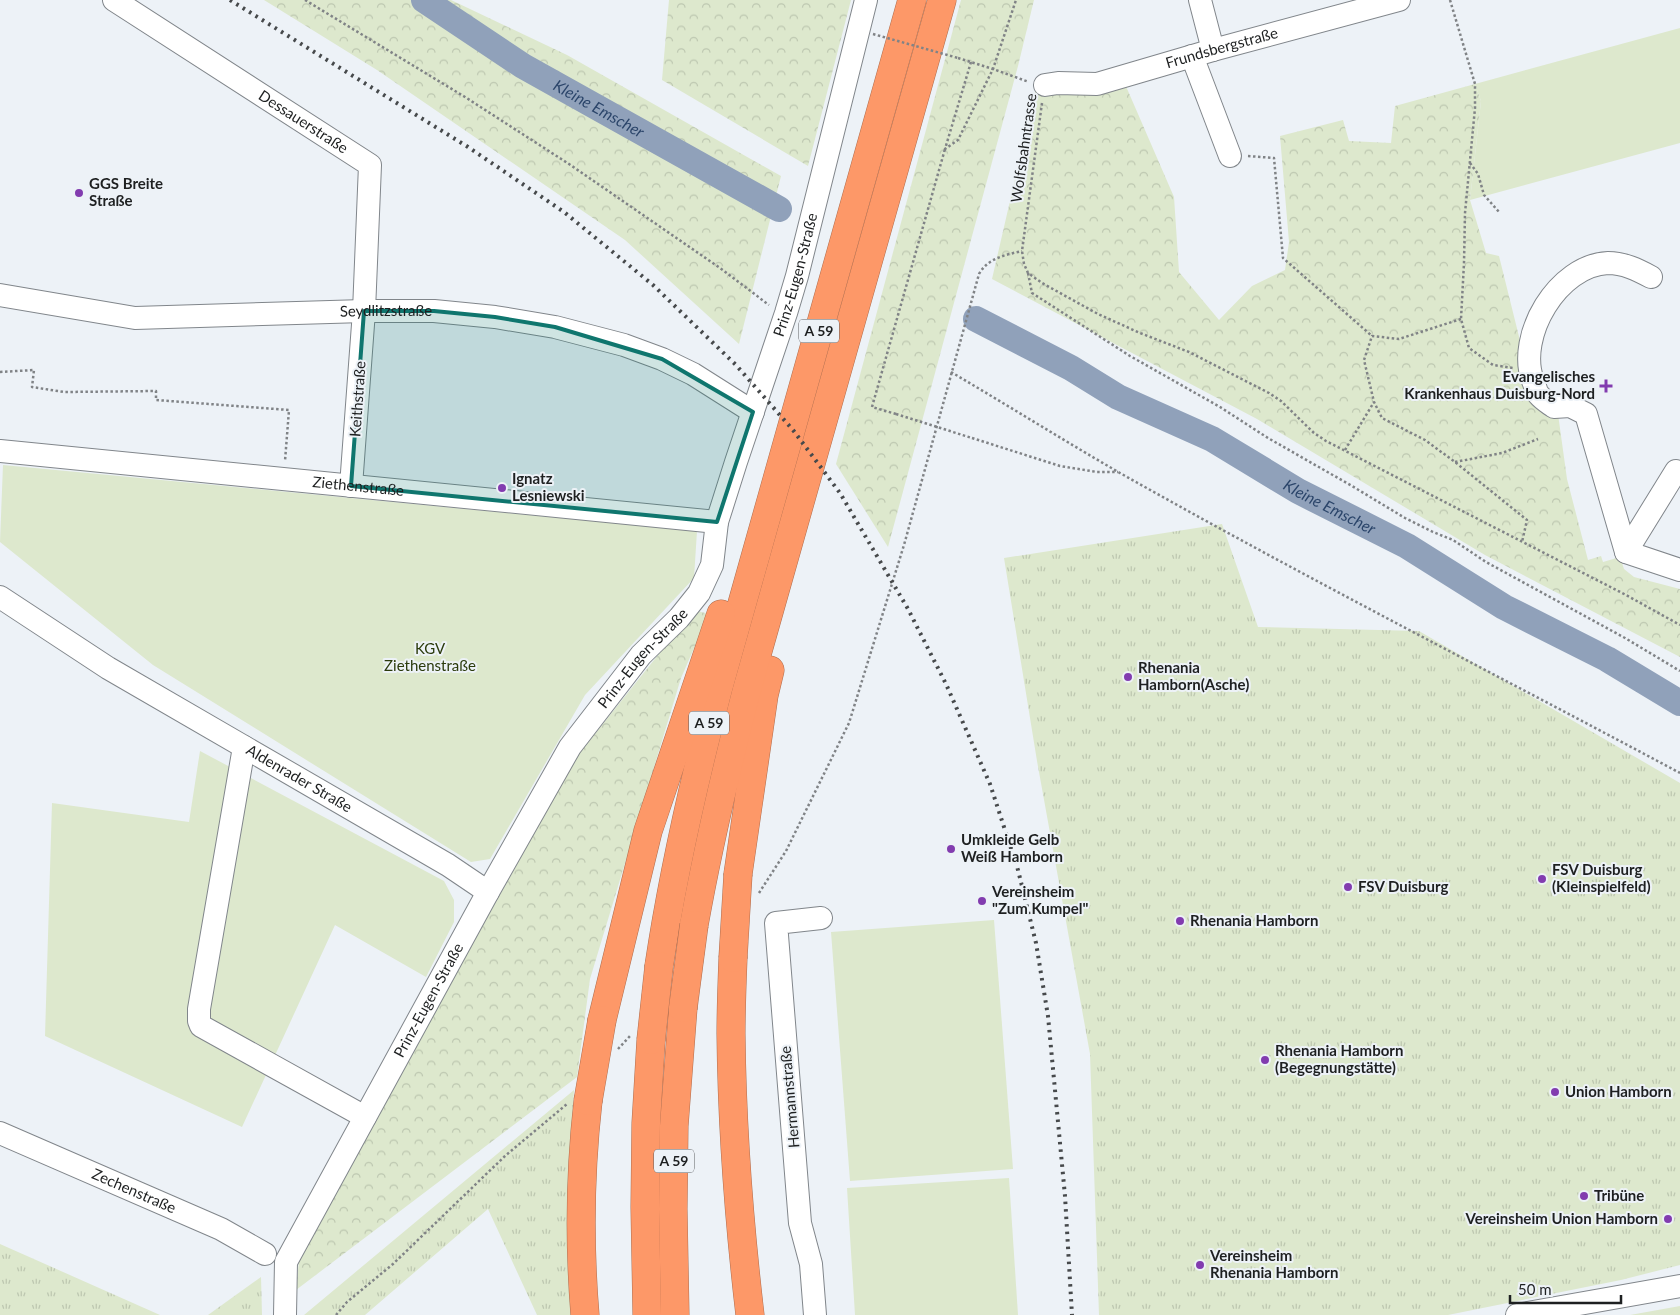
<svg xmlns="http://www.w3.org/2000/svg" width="1680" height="1315" font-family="Lato,sans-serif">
	<defs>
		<pattern id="forest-crowns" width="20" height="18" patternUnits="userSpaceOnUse" patternTransform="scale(1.25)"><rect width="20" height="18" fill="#dde8cd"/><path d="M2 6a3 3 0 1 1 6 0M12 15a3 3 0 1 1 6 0" fill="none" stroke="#bdc7b0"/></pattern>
		<pattern id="park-tufts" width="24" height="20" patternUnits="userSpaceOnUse" patternTransform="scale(1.25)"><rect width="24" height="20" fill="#dde8cd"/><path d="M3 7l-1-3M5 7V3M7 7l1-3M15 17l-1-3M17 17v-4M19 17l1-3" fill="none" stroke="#bdc7b0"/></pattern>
	</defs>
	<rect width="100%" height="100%" fill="#edf2f7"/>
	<g fill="#dde8cd">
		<polygon points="1680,28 1680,143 1470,200 1481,101 1475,84"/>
		<polygon points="3,465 697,531 694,578 585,695 490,859 471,862 153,665 0,542"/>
		<polygon points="200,751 444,881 454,900 454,922 426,977 335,925 242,1127 45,1036 52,803 189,822"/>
		<polygon points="994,920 1013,1169 850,1181 831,932"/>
		<polygon points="1009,1178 1018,1315 855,1315 847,1188"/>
		<polygon points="1680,1306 1680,1315 1630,1315"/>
	</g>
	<g fill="url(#forest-crowns)">
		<polygon points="264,0 451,0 567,55 781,176 739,344 625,240 377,70"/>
		<polygon points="669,0 851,0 808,166 662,80"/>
		<polygon points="961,0 1034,0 1018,66 888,547 836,464"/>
		<polygon points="1125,84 1174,197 1179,272 1219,320 1252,286 1285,270 1289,242 1280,136 1343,120 1349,141 1391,143 1395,106 1475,84 1481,101 1470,200 1486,253 1499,256 1537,409 1547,416 1558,414 1567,479 1588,560 1601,556 1603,562 1620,557 1624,569 1634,577 1680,589 1680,657 1485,555 1257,419 992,279 1036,88"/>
		<polygon points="694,610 709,614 681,678 590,979 577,1077 296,1290 299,1261 446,991 578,755"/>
	</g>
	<g fill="url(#park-tufts)">
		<polygon points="1222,524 1258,627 1419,631 1680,783 1680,1265 1621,1280 1448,1315 1099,1315 1090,1054 1037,761 1004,558"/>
		<polygon points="574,1090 568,1188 575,1315 537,1315 488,1209 365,1315 304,1315"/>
		<polygon points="0,1244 160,1315 0,1315"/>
		<polygon points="261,1277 262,1315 208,1315"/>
	</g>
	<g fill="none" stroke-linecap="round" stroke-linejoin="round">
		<g stroke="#90a1ba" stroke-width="26">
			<path id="s1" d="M424,0L523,66L779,209"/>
			<path id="s2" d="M976,319L1071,368L1118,397L1212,439L1298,491L1407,546L1504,607L1607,659L1680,703"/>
		</g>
		<defs>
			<g id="minor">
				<path id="s3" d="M114,0L370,165L364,311L351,486"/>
				<polyline points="1200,0 1213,50"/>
				<polyline points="1192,56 1230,156"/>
				<path id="s4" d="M1045,85L1058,83L1097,84L1213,50L1399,0"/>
				<path d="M1651,277C1638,270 1624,263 1608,263C1558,265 1516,336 1533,381C1535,385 1536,392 1539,395C1543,400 1550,404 1554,407L1570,406L1586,414L1626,552L1680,570"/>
				<path id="s5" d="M0,295L135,318L364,311H434L495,317L555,327L624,345L662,359L693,374L753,412"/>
				<path id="s6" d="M0,451L717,522"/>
				<polyline points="1626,552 1676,471"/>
				<path id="s7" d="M0,597L108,668L448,865L488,892"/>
				<polyline points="244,747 199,1009 199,1021 201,1026 365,1117"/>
				<path id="s8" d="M0,1133L221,1229L265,1254"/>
				<path id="s9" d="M285,1315L286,1262L488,892L570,747L641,655L679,618L699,593L712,565L717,522L736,462L786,313L797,276L866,0"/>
				<polyline points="815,1315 811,1264 800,1223 776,923 821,918"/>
				<polyline points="1517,1315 1680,1286"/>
			</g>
			<g id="highway">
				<polyline points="738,874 764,695 770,670"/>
				<path d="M694,925C708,847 726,770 746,693L942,0"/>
				<path d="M733,958C732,983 731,1008 731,1034C732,1128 739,1221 750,1315"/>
				<path d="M659,966C673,872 694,781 718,689L912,0"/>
				<polyline points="602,1020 648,831 721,614"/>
				<path d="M585,1315C579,1243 580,1172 588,1101"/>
				<polyline points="647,1315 645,1207 646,1123 651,1040"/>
				<polyline points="675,1315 673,1209 674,1126 683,1008"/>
			</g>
		</defs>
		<use href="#minor" stroke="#81868b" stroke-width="24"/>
		<use href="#highway" stroke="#af6e4f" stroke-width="29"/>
		<g stroke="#808386" stroke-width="2.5" stroke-dasharray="2.5 2.5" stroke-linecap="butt">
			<polyline points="305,0 465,97 569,164 720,268 769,305"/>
			<polyline points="1450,0 1475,84 1475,108 1465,213 1464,263 1461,319 1469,348 1493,365 1513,368"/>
			<polyline points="958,58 993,69 1029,82"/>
			<polyline points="971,62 945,149 958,140 993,69 1016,0"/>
			<polyline points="1042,103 1022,251 1024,264 1028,273 1042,283 1098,314 1140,333 1189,352 1269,393 1281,401 1314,433 1326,441 1626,595 1680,625"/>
			<polyline points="1248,156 1274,158 1283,258 1372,336"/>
			<polyline points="1470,163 1478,174 1484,195 1499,212"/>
			<polyline points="1028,273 1032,293 1130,356 1220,407 1268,438 1352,486 1405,518 1433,532 1453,540 1486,562 1625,638 1680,671"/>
			<polyline points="1461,319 1399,339 1372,336 1364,360 1374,402 1382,418 1425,440 1455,462 1527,520 1522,542"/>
			<polyline points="0,372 34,370 32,387 64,392 156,391 156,400 289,410 285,461"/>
			<path d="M951,372C1007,405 1063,440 1120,473C1304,577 1493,673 1680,773"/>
			<polyline points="896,414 872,407 945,149"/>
			<polyline points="972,438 1060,466 1097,472 1118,472"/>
			<polyline points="1345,450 1374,402"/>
			<polyline points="1455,462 1502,453 1538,439"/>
			<path d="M759,893L786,851L849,723L904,545L979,274C988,258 1005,255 1022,251"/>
			<polyline points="618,1049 630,1036"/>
			<polyline points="336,1315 347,1302 393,1264 505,1156 567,1104"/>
		</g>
		<use href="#minor" stroke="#fff" stroke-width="22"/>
		<use href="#highway" stroke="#fd9868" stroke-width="28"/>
		<polyline stroke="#46494b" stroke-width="4" stroke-dasharray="2.5 5" stroke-linecap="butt" points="230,0 468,147 564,212 653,285 736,365 793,430 840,493 908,609 946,684 990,784 1018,870 1036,943 1048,1016 1065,1196 1072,1315"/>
		<defs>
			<g id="highway-bridge">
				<polyline points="733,958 738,874"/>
				<polyline points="683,1008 694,925"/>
				<polyline points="651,1040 659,966"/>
				<polyline points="588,1101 602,1020"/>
			</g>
		</defs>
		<use href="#highway-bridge" stroke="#af6e4f" stroke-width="29" stroke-linecap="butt"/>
		<g stroke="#808386" stroke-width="2.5" stroke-dasharray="2.5 2.5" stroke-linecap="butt">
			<polyline points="873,34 958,58"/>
			<polyline points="896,414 972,438"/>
		</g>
		<use href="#highway-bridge" stroke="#fd9868" stroke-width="28"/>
	</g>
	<path fill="#0f766e" fill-opacity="0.2" stroke="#0f766e" stroke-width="4" stroke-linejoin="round" d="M364,311H434L495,317L555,327L662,359L753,412L717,522L351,486Z"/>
	<g fill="#823caf" stroke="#edf2f7" stroke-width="2">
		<circle cx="79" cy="193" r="5"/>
		<path d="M1603.5 378.5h5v5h5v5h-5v5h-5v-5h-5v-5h5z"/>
		<circle cx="502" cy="488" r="5"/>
		<circle cx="1128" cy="677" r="5"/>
		<circle cx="951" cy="849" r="5"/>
		<circle cx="1542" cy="879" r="5"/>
		<circle cx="1348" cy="887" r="5"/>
		<circle cx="982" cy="901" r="5"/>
		<circle cx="1180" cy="921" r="5"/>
		<circle cx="1265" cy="1060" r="5"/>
		<circle cx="1555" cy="1092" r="5"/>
		<circle cx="1584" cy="1196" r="5"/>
		<circle cx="1668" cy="1219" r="5"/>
		<circle cx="1200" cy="1265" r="5"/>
	</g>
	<g text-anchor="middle" stroke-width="4" stroke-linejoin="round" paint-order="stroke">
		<g fill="#edf2f7" stroke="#5c5f61" stroke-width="1">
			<rect x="799" y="319.5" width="40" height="23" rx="4"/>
			<rect x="689" y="711.5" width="40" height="23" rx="4"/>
			<rect x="654" y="1149.5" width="40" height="23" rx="4"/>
		</g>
		<g font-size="14" font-weight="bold" fill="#1e2021">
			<text x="819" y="336">A 59</text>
			<text x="709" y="728">A 59</text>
			<text x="674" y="1166">A 59</text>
		</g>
		<g font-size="15" fill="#1e2021" stroke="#edf2f7">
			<text dy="5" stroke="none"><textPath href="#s4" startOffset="182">Frundsbergstraße</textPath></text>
			<text dy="5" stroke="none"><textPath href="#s3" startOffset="225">Dessauerstraße</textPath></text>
			<text transform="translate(1024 148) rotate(-82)" y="5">Wolfsbahntrasse</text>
			<text dy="5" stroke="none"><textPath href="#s9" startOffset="1176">Prinz-Eugen-Straße</textPath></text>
			<text dy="5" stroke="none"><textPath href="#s5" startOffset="388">Seydlitzstraße</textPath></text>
			<text transform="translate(358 399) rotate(-86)" y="5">Keithstraße</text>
			<text dy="5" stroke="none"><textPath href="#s6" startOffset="360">Ziethenstraße</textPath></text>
			<text dy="5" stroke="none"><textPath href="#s9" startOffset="756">Prinz-Eugen-Straße</textPath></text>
			<text dy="5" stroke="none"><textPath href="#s7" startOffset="350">Aldenrader Straße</textPath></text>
			<text dy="5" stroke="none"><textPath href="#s9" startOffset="351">Prinz-Eugen-Straße</textPath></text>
			<text transform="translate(790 1097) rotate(-95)" y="5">Hermannstraße</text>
			<text dy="5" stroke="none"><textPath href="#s8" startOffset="146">Zechenstraße</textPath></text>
		</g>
		<g font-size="15" font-weight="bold" fill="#1e2021" stroke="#edf2f7" text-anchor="start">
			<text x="89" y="189">GGS Breite<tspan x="89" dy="17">Straße</tspan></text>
			<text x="1595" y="382" text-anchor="end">Evangelisches<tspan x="1595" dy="17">Krankenhaus Duisburg-Nord</tspan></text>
			<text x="512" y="484">Ignatz<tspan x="512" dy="17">Lesniewski</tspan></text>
			<text x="1138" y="673">Rhenania<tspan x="1138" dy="17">Hamborn(Asche)</tspan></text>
			<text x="961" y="845">Umkleide Gelb<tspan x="961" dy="17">Weiß Hamborn</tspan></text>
			<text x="1552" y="875">FSV Duisburg<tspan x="1552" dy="17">(Kleinspielfeld)</tspan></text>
			<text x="1358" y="892">FSV Duisburg</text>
			<text x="992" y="897">Vereinsheim<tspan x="992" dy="17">"Zum Kumpel"</tspan></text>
			<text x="1190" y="926">Rhenania Hamborn</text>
			<text x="1275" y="1056">Rhenania Hamborn<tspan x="1275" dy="17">(Begegnungstätte)</tspan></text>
			<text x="1565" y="1097">Union Hamborn</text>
			<text x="1594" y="1201">Tribüne</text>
			<text x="1658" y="1224" text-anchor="end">Vereinsheim Union Hamborn</text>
			<text x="1210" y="1261">Vereinsheim<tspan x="1210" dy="17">Rhenania Hamborn</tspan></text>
		</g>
		<g font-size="15" fill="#2b3b0c" stroke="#edf2f7">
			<text x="430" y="654">KGV<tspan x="430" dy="17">Ziethenstraße</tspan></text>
		</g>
		<g font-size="16" font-style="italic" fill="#2b456a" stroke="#edf2f7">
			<text dy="6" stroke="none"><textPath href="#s1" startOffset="206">Kleine Emscher</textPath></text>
			<text dy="6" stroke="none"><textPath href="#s2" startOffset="401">Kleine Emscher</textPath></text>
		</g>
	</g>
	<path d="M1510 1295v8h111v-8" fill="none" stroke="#1e2021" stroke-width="2.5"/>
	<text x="1518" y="1295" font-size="15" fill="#1e2021" stroke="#edf2f7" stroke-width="4" paint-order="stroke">50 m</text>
</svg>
